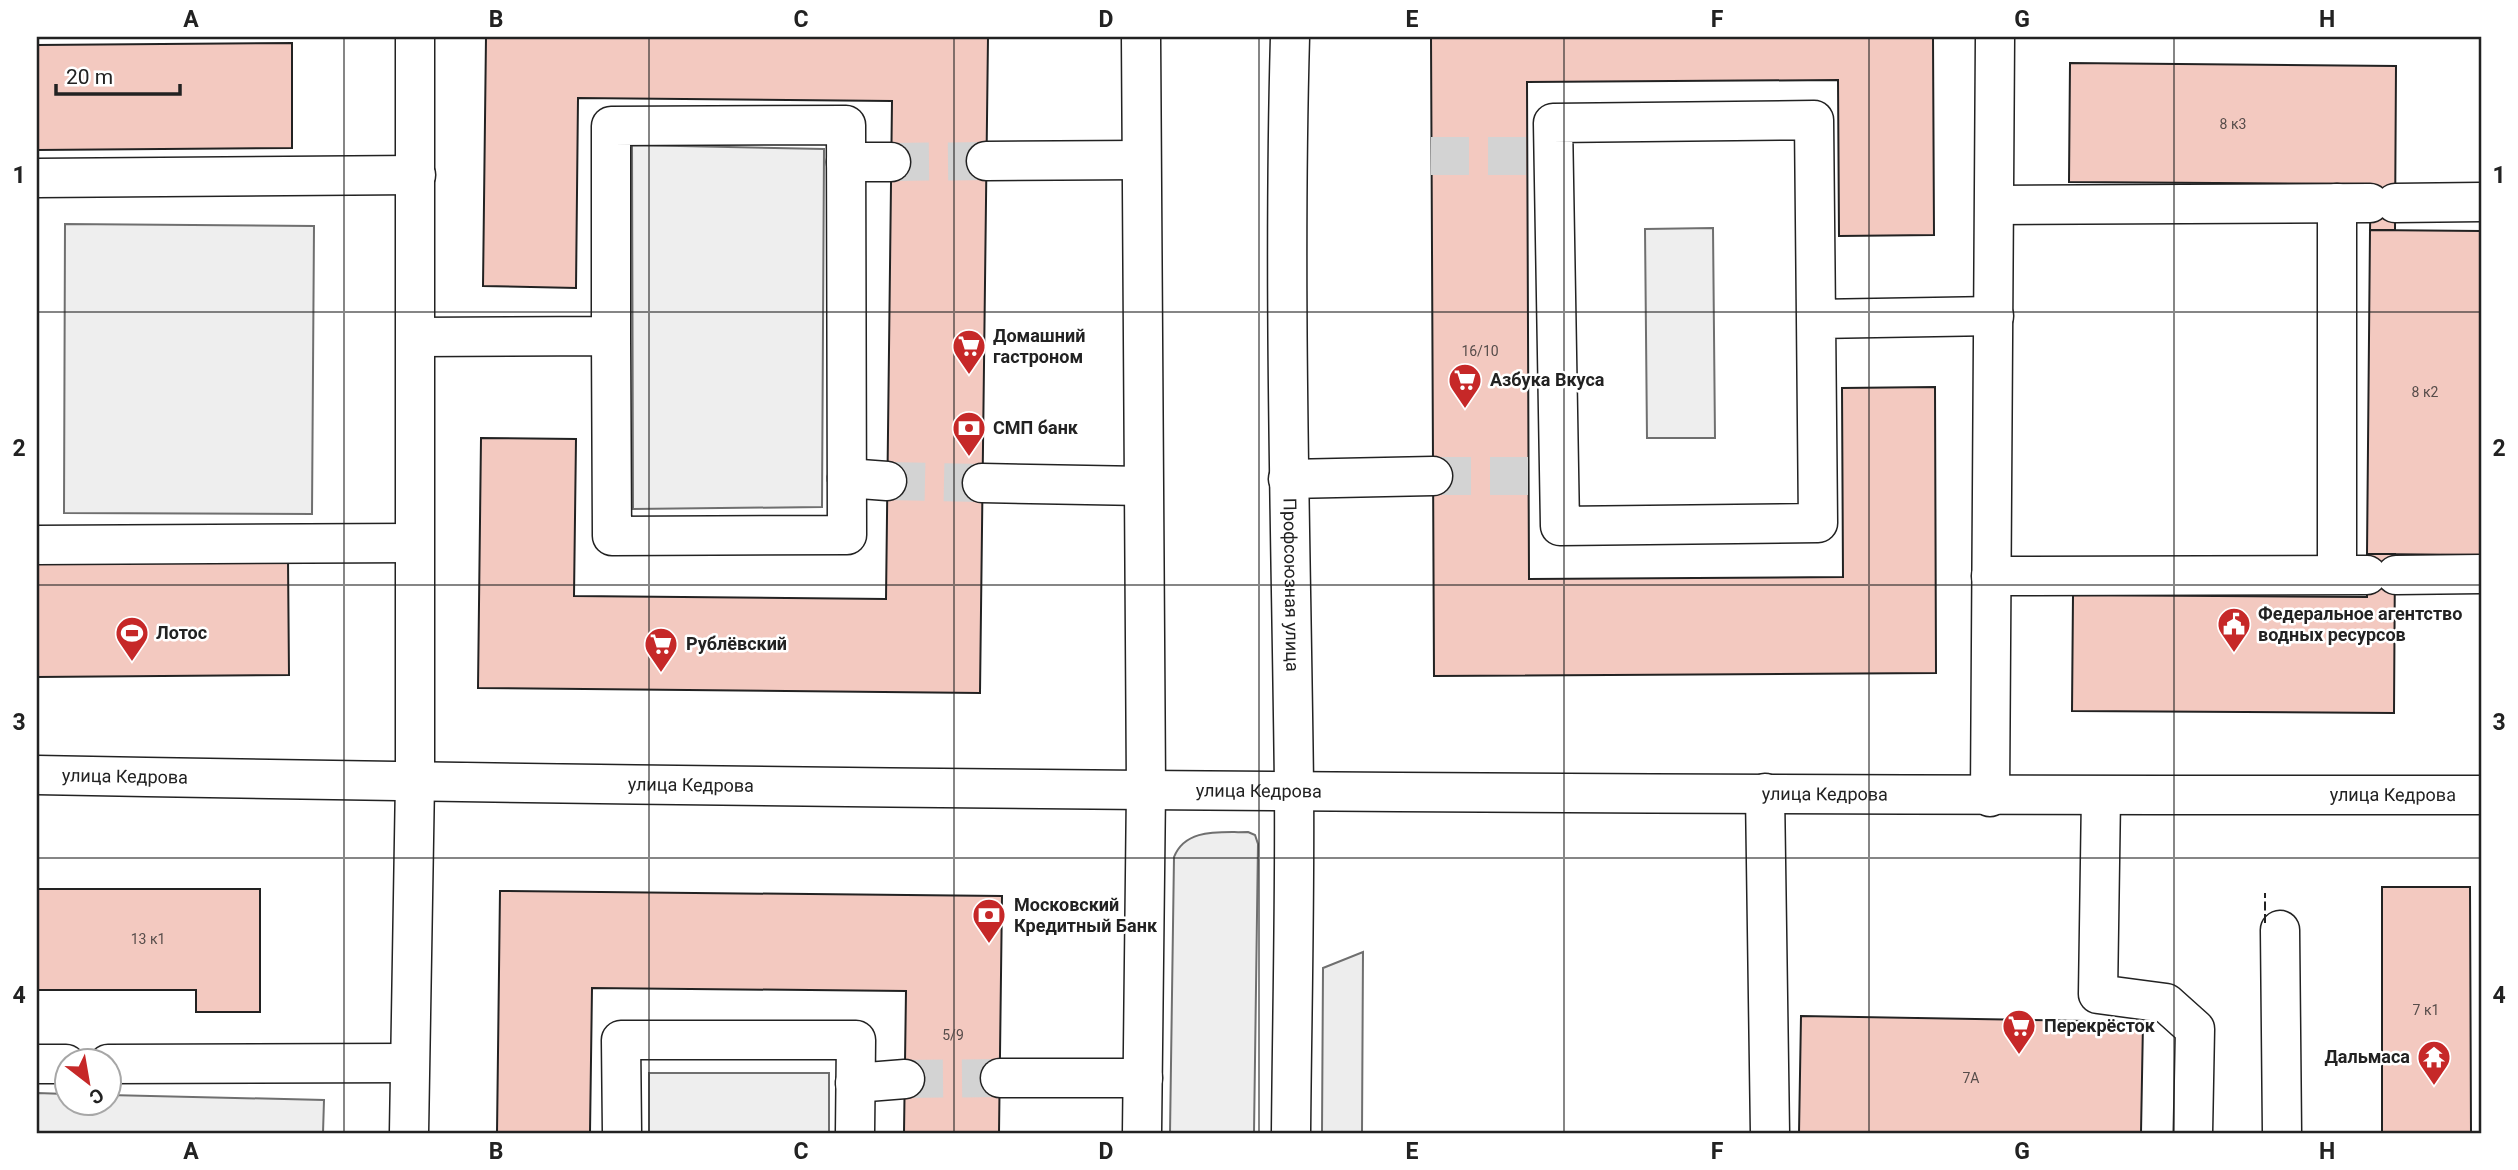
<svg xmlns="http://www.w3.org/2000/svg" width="2518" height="1170" font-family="Roboto,sans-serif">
	<rect width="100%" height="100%" fill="#fff"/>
	<g fill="#eee" stroke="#6f6f6f" stroke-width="2">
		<polygon points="632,145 824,149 822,507 633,509"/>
		<polygon points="65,224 314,226 312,514 64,513"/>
		<polygon points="1713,228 1715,438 1647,438 1645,229"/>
		<path d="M1248,832L1255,835L1258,844L1254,1133H1170L1174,857C1186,827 1221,833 1248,832Z"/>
		<rect x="649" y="1073" width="180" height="60"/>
		<polygon points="37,1093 66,1094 66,1104 108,1104 109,1095 324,1100 323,1133 37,1133"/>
	</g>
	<polygon fill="#ededed" stroke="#6f6f6f" stroke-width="2" points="1363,952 1362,1133 1322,1133 1323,968"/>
	<g fill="#f3c9c0" stroke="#222" stroke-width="2">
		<polygon points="486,37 988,37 980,693 478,688 481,438 576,439 574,596 886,599 892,101 578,98 576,288 483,286"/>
		<polygon points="1431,37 1933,37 1934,235 1839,236 1838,80 1527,82 1529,579 1843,577 1842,388 1935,387 1936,673 1434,676"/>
		<polygon points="292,43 292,148 37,150 37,45"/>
		<polygon points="2070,63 2396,66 2395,230 2370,230 2371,184 2069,182"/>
		<polygon points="2370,230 2481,231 2481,555 2367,554"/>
		<polygon points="2367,554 2395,554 2394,713 2072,711 2073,595 2367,597"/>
		<polygon points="288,559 289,675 37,677 37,564"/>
		<polygon points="2382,887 2470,887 2471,1133 2382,1133"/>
		<polygon points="37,889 260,889 260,1012 196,1012 196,990 37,990"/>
		<polygon points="500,891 1002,896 999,1133 904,1133 906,991 592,988 590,1133 497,1133"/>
		<polygon points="1801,1016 2143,1022 2141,1133 1799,1133"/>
	</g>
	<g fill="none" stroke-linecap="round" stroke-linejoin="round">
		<g stroke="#d3d3d3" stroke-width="38" stroke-dasharray="38 19" stroke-linecap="butt">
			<polyline points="1431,156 1527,156"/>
			<polyline points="891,162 986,161"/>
			<polyline points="1433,476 1529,476"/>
			<polyline points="887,481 982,483"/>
			<polyline points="905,1079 1000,1078"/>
		</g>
		<defs>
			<g id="minor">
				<polyline points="986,161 1141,160"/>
				<polyline points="846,162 891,162"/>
				<polyline points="37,178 416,175"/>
				<polyline points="2395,203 2481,202"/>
				<polyline points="1995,205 2370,203"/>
				<polyline points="1816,319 1814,120 1553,123 1560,526 1818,523 1816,319 1994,316"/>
				<polyline points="416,337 611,336 611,126 846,125 847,535 612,536 611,336"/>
				<polyline points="847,478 887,481"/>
				<polyline points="1288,479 1433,476"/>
				<polyline points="982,483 1143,486"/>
				<polyline points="37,545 414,543"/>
				<polyline points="2337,574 2337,203"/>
				<polyline points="2396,575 2481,574"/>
				<polyline points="1991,576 2367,575"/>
				<path id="s1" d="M37,775C851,790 1666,796 2481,795"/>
				<polyline points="1765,793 1770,1133"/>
				<polyline points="2101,796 2098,994 2166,1003 2195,1029 2193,1133"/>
				<polyline points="1990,797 1995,37"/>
				<polyline points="2280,930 2282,1133"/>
				<polyline points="37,1064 66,1064"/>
				<polyline points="108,1064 408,1063"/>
				<polyline points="1000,1078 1143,1078"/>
				<polyline points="855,1083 905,1079"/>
				<polyline points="409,1133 415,781 415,37"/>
				<polyline points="622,1133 621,1040 856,1040 855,1133"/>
			</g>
			<g id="major">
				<polyline points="1141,37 1146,789 1142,1133"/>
				<path id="s2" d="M1290,37C1283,287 1291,536 1294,786C1295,902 1292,1018 1291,1133"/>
			</g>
		</defs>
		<use href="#minor" stroke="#222" stroke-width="41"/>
		<use href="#major" stroke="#222" stroke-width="41"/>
		<use href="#minor" stroke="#fff" stroke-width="38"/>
		<use href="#major" stroke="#fff" stroke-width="38"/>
		<polyline stroke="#222" stroke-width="2" stroke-dasharray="9 3.5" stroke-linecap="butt" points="2265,923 2265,893"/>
	</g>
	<path fill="none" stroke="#222" stroke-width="2" stroke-opacity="0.55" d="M344,37V1133M649,37V1133M954,37V1133M1259,37V1133M1564,37V1133M1869,37V1133M2174,37V1133M37,312H2481M37,585H2481M37,858H2481"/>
	<defs>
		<symbol id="supermarket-pin" viewBox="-11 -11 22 30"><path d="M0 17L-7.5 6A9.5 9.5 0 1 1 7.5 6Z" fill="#c62828" stroke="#fff"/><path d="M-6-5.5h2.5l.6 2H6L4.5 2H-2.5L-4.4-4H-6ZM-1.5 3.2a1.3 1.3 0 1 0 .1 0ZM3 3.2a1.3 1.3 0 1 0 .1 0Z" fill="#fff"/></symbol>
		<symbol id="bank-pin" viewBox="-11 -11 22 30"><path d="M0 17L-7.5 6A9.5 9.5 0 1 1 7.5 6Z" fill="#c62828" stroke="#fff"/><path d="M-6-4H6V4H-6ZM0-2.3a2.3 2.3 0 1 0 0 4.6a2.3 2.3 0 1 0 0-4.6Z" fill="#fff"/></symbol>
		<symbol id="civic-pin" viewBox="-11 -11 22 30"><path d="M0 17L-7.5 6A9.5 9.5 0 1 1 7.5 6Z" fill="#c62828" stroke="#fff"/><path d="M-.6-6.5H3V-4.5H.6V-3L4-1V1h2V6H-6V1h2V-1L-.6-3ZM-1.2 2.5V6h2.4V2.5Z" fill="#fff"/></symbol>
		<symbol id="stadium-pin" viewBox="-11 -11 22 30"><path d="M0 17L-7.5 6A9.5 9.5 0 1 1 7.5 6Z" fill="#c62828" stroke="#fff"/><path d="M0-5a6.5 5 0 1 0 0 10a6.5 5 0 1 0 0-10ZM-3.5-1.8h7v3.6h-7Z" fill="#fff"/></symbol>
		<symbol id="temple-pin" viewBox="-11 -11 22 30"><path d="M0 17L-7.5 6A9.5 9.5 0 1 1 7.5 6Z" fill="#c62828" stroke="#fff"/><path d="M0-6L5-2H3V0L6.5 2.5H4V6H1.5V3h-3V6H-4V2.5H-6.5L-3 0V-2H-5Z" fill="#fff"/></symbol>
	</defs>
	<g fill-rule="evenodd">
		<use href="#supermarket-pin" x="950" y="327" width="38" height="52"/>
		<use href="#supermarket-pin" x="1446" y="361" width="38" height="52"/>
		<use href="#bank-pin" x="950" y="409" width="38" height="52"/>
		<use href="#civic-pin" x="2215" y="605" width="38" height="52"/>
		<use href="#stadium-pin" x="113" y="614" width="38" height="52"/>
		<use href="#supermarket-pin" x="642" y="625" width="38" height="52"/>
		<use href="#bank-pin" x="970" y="896" width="38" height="52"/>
		<use href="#supermarket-pin" x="2000" y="1007" width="38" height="52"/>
		<use href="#temple-pin" x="2415" y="1038" width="38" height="52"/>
	</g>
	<g text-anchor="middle" stroke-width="5" stroke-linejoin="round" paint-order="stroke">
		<g font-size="14" fill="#564c4a">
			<text x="2233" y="129">8 к3</text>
			<text x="1480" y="356">16/10</text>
			<text x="2425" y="397">8 к2</text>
			<text x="148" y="944">13 к1</text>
			<text x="2426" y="1015">7 к1</text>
			<text x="953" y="1040">5/9</text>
			<text x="1971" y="1083">7А</text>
		</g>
		<g font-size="18" font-weight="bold" fill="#222" stroke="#fff" text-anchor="start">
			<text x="993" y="342">Домашний<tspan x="993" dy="21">гастроном</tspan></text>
			<text x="1490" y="386">Азбука Вкуса</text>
			<text x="993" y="434">СМП банк</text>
			<text x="2258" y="620">Федеральное агентство<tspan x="2258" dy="21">водных ресурсов</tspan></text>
			<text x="156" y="639">Лотос</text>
			<text x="686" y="650">Рублёвский</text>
			<text x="1014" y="911">Московский<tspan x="1014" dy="21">Кредитный Банк</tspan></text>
			<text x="2044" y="1032">Перекрёсток</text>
			<text x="2410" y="1063" text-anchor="end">Дальмаса</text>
		</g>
		<g font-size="18" fill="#222" stroke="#fff">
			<text dy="6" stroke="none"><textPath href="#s2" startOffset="548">Профсоюзная улица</textPath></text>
			<text dy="6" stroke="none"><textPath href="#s1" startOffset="88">улица Кедрова</textPath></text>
			<text dy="6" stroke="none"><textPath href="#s1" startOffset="654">улица Кедрова</textPath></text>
			<text dy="6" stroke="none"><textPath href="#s1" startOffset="1222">улица Кедрова</textPath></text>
			<text dy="6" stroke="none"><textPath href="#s1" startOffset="1788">улица Кедрова</textPath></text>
			<text dy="6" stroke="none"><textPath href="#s1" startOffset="2356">улица Кедрова</textPath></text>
		</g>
	</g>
	<rect width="2518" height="1170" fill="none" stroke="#ffffff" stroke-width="77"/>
	<g transform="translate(88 1082) rotate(149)"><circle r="33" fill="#ffffff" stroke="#a7a7a7" stroke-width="2"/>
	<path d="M0-5L12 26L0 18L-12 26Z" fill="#c62828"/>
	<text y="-10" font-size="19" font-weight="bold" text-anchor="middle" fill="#222222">С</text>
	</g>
	<path d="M56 84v10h124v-10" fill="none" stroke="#222222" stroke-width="3.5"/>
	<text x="66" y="84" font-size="21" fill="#222222" stroke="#ffffff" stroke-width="5" paint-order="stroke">20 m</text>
	<rect x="38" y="38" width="2442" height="1094" fill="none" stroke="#222" stroke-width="2.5"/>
	<g font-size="23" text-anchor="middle" font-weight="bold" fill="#222">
		<text x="191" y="27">A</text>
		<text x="496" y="27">B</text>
		<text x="801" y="27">C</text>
		<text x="1106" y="27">D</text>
		<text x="1412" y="27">E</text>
		<text x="1717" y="27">F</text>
		<text x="2022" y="27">G</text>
		<text x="2327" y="27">H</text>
		<text x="19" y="183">1</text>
		<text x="2499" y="183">1</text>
		<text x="19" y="456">2</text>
		<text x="2499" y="456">2</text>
		<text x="19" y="730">3</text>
		<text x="2499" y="730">3</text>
		<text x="19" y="1003">4</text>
		<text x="2499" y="1003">4</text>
		<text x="191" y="1159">A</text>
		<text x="496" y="1159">B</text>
		<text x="801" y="1159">C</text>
		<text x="1106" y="1159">D</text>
		<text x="1412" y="1159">E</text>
		<text x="1717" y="1159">F</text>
		<text x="2022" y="1159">G</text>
		<text x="2327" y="1159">H</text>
	</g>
</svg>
